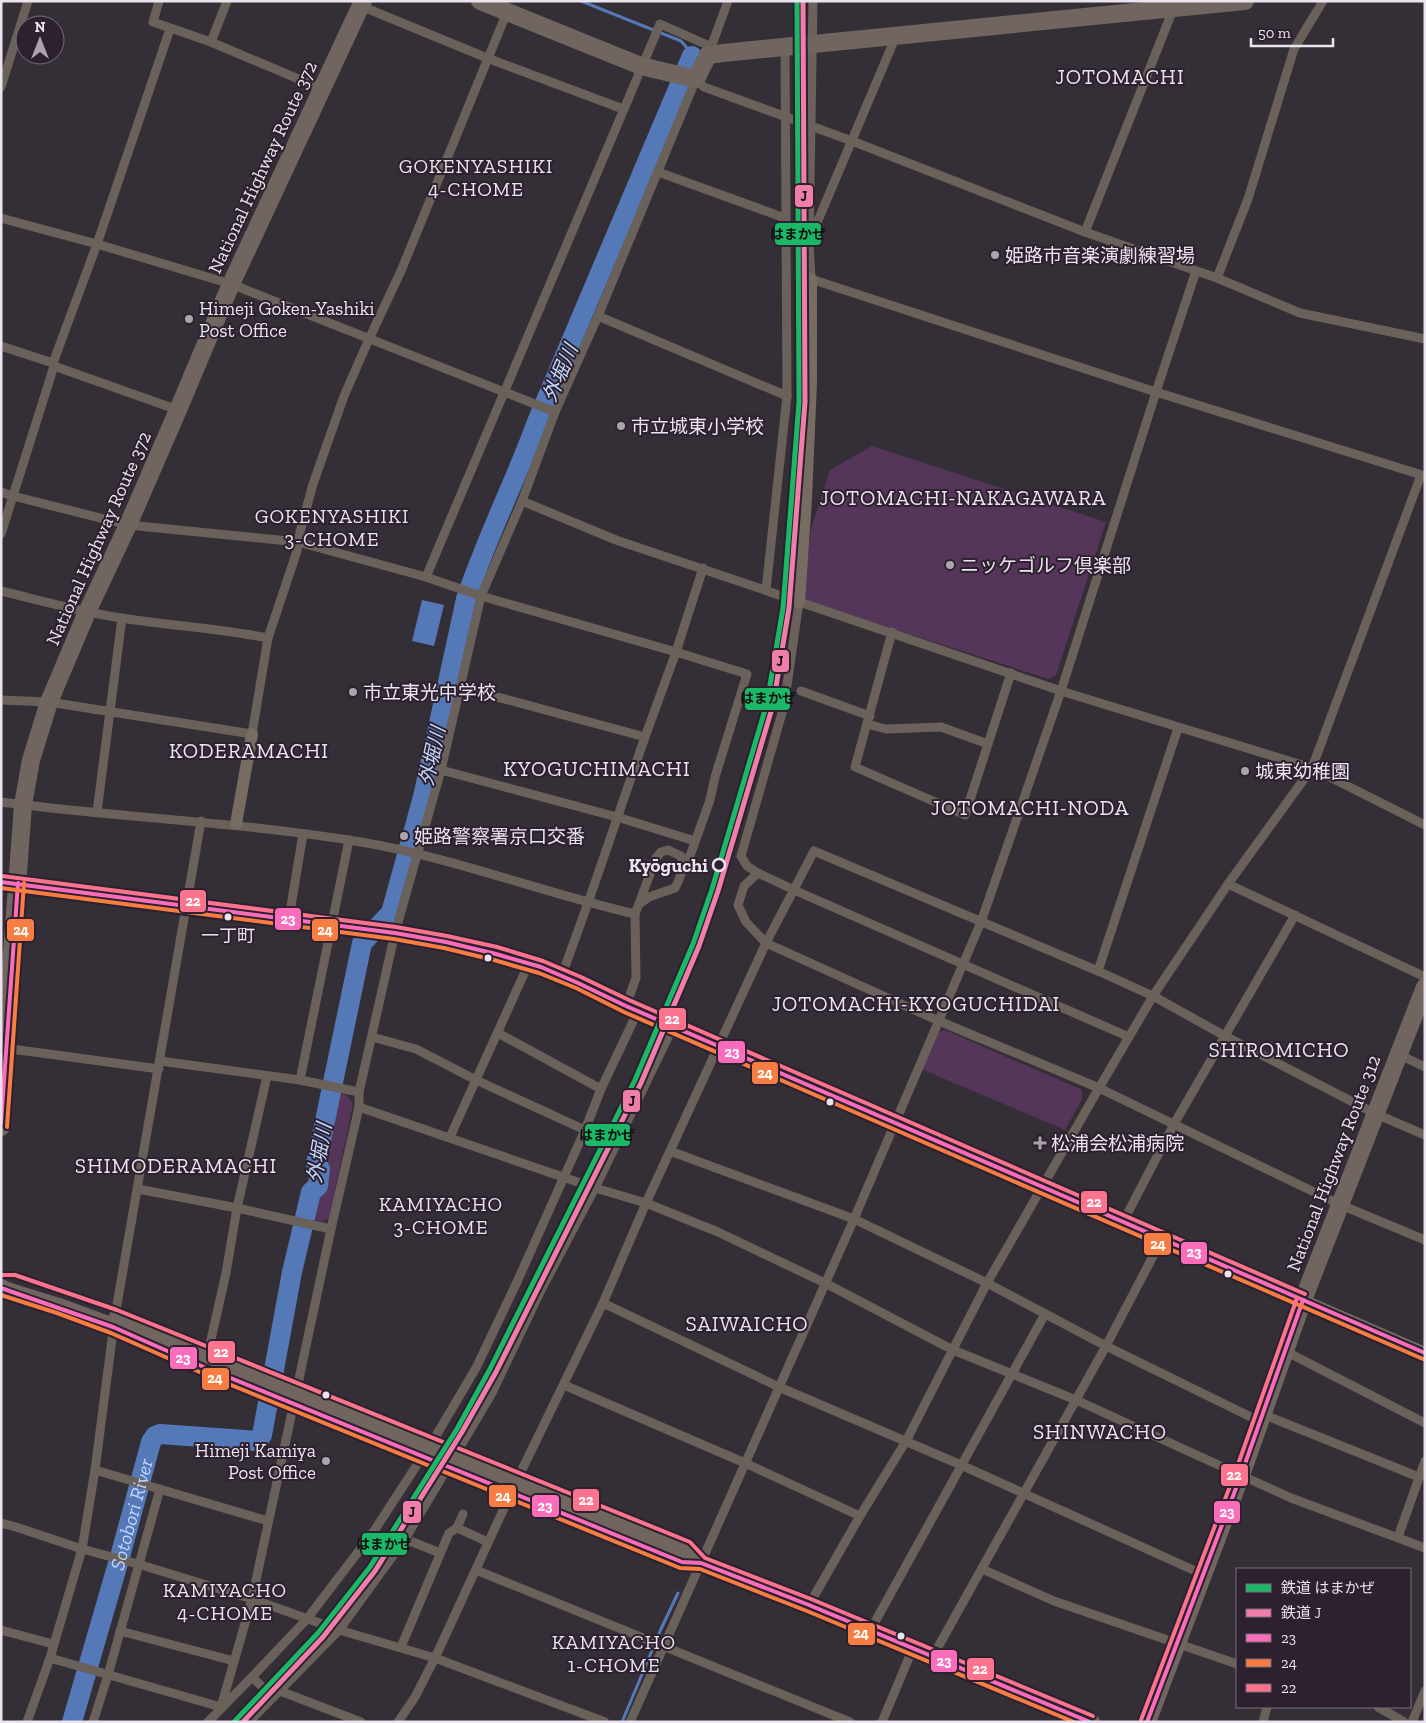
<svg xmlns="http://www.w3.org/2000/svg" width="1426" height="1723" font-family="'Zilla Slab','Noto Sans JP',serif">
	<rect width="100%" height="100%" fill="#342e36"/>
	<g fill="#55355a">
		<polygon points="872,446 1106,522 1056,675 1049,679 803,600 811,529 830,470"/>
		<polygon points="945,1030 1082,1090 1082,1099 1065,1130 921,1069 939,1032"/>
		<polygon points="326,1090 346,1095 353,1104 329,1218 322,1222 301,1217"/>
	</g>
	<polygon fill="#5578b7" points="422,600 444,605 434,646 412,641"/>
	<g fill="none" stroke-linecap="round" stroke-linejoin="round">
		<g stroke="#5578b7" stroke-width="3">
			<polyline points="581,1 681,41 688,49 692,56"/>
			<polyline points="622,1722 661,1629 678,1593"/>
		</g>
		<path stroke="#5578b7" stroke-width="20" id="s1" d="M72,1722L121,1553L151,1442L155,1436L160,1434L258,1441L262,1435L292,1272L311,1192L318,1186L320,1169L316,1164L362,943L391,913L423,797L466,599C486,539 515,482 537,422L692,56"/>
		<g stroke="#6a615a" stroke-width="9">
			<polyline points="159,1 153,22 211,42 322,89"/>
			<polyline points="813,1 809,242 811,279 1156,392 1425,476"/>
			<polyline points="361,6 487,58 623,109"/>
			<polyline points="211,42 227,1"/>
			<polyline points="710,50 728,1"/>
			<polyline points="1,87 28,1"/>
			<polyline points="658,172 785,218"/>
			<polyline points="1,218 97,244 231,284 555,412"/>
			<polyline points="1085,232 1174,7"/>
			<polyline points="811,237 896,36"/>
			<polyline points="1217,278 1248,199 1294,49 1323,1"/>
			<polyline points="598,316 787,396"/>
			<polyline points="1,346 53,363 54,366 178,410"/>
			<polyline points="53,363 97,244 170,29"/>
			<polyline points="1,492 13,496 128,525 298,542 426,577 481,596 676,652 747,674 715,777 710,800 690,856 684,866 678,882 675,888 649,897 639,904"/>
			<polyline points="522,501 616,540 744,583 1061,691 1312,768 1425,825"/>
			<polyline points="1,534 54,366"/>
			<polyline points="426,577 660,24 712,47"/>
			<polyline points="766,590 787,396 785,47"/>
			<path d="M1,591C43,601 85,613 128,619C175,626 222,629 268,638"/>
			<polyline points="799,602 784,706 741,856 747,866 758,873 794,890 1129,1037"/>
			<polyline points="892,632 855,767 965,815 1011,673"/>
			<polyline points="459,688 509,700 645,737"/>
			<polyline points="801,691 870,716"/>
			<polyline points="1,700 49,702 252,734 268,638 297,551 300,532 313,484 344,396 369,339 401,271 507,12"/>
			<polyline points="867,724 886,729 941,727 988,744"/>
			<polyline points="441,770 617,817 695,841"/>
			<path d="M1,802C121,818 242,822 361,842C455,858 543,893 635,914"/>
			<polyline points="97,812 122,618"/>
			<polyline points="201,821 115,1316 95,1470 268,1521"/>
			<polyline points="758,873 744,886 738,905 746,922 766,943 939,1021 1099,1088 1341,1205 1425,1240"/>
			<polyline points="1228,884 1425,977"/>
			<polyline points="289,918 303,834"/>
			<polyline points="1098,971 1178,728"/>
			<polyline points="562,975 588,903 645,737 676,652 703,568"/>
			<polyline points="626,1006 636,978 635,914 656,858 661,852 668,850 681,856 684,866"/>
			<polyline points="498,1033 601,1089"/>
			<polyline points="372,1037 416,1049 476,1080 585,1130"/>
			<polyline points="4,1048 159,1069"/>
			<polyline points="1398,1054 1425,1067"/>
			<polyline points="160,1061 300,1080 359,1092"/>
			<polyline points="300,1080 349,840"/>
			<polyline points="359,1107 595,1188 646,1203 718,1232 825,1283 953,1350 1076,1400 1291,1498 1425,1548"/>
			<polyline points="450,1137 529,963"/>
			<polyline points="670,1151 854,1219 987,1283 1106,1346 1259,1421"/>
			<polyline points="138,1189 237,1208 331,1229"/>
			<polyline points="1123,1222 1174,1124 1295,915"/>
			<polyline points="603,1303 779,1387 961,1465 1202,1574"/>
			<polyline points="1285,1351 1425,1423"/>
			<polyline points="208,1353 226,1273 237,1208 267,1076"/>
			<polyline points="564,1385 745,1463 860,1516"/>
			<polyline points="1262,1414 1419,1477"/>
			<polyline points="463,1514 457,1528 488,1542"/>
			<polyline points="1,1523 16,1527 82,1549 138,1564 252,1599 339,1630 435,1658 605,1722"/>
			<polyline points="1398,1537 1425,1461"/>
			<polyline points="405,1539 440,1553"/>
			<polyline points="982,1569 1054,1601 1237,1664"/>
			<polyline points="476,1570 850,1722"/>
			<polyline points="809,1605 860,1516 906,1441 987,1283 1099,1088 1153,996 1228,884 1312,768 1421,475"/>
			<polyline points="1,1630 53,1644"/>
			<polyline points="120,1631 234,1661"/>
			<polyline points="870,1631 1045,1314"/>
			<polyline points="401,1647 449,1533 457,1528"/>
			<polyline points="933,1656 1106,1346 1162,1239"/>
			<polyline points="50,1658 221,1707 252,1599 331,1229 359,1107 359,1092 395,933 441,770 481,596 522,501 555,412 598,316 696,79 704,87 852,141 1085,232 1217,278 1300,313 1425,339"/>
			<polyline points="252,1677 273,1697"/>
			<polyline points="280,1691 361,1722"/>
			<polyline points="1378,1707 1404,1722"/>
			<polyline points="27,1722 50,1658 82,1549 95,1470"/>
			<polyline points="93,1722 108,1675 160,1489"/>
			<polyline points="208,1722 252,1677 307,1619 374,1531 437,1434 476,1368 517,1282 585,1130 601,1089 638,1011"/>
			<polyline points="249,1722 339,1630 405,1539 491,1395 541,1290 595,1188 673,1027"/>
			<polyline points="398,1722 415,1697 435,1658 517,1480 603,1303 646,1203 766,943 814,851 1098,971 1153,996 1225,1036 1376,1114 1425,1135"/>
			<polyline points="630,1722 854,1219 981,922 1061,691 1156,392 1196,271"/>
			<polyline points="882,1722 913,1648"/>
			<polyline points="1263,1722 1267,1707"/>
			<polyline points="1412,1722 1425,1691"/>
		</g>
		<g stroke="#766c62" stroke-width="12">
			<polyline points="799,602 806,499 811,383 811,279"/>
			<polyline points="236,824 252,734"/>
			<path d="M1,882L395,933C440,941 485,949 529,963C562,974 595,990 626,1006L1425,1353"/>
		</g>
		<g stroke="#70665f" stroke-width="18">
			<polyline points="480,1 641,66 696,79 708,55 723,53 1245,1"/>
			<polyline points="1,1127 5,1048 23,805 31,760 49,702 87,612 128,525 178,410 231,284 363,1"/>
			<polyline points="1,1288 7,1291 59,1307 113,1327 206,1368 682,1562 701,1563 809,1605 1091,1722"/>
			<polyline points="118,1317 688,1548 701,1563"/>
			<polyline points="1147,1722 1241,1475 1303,1300 1425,987"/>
		</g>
		<defs>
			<g id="bus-1">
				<polyline points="1,882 395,933 446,942 496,954 541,967 578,983 626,1006 1425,1353"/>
				<polyline points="1,1123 18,883"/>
				<polyline points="1,1288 113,1327 206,1368 682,1562 701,1563 809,1605 1090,1722"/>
				<polyline points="1147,1722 1241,1475 1303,1300"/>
			</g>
			<g id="bus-2">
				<polyline points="1,888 394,939 444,948 494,960 539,973 576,988 624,1012 1423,1359"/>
				<polyline points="7,1127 24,883"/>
				<polyline points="1,1295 57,1313 111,1333 204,1374 680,1568 700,1569 807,1611 1074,1722"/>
			</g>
			<g id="bus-3">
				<polyline points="2,876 396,927 447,936 497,947 543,961 581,977 629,1000 1305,1294"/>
				<polyline points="1,1275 15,1275 117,1310 690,1542 705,1558 811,1599 1093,1716"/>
				<polyline points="1141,1720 1235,1473 1297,1298"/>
			</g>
		</defs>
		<use href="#bus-1" stroke="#2d202f" stroke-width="8"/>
		<use href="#bus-2" stroke="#2d202f" stroke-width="8"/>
		<use href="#bus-3" stroke="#2d202f" stroke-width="8"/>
		<use href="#bus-1" stroke="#fb6dba" stroke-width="4"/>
		<use href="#bus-2" stroke="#f77d43" stroke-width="4"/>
		<use href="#bus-3" stroke="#fc738d" stroke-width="4"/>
		<defs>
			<polyline id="rail-1" points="234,1722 318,1633 370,1567 457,1429 490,1369 635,1080 693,944 712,889 767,703 783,608 799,402 797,1"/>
			<polyline id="rail-2" points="243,1722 323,1637 375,1571 462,1432 496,1372 641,1083 699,946 718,891 773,705 789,608 805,402 803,1"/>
		</defs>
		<use href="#rail-1" stroke="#2d202f" stroke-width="9"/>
		<use href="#rail-2" stroke="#2d202f" stroke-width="9"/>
		<use href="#rail-1" stroke="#1ab867" stroke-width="5"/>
		<use href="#rail-2" stroke="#f07daa" stroke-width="5"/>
	</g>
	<g fill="#aba4ad" stroke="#2d202f" stroke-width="2">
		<circle cx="995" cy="255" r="5"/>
		<circle cx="189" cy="319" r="5"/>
		<circle cx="621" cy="426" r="5"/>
		<circle cx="950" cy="565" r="5"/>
		<circle cx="353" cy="692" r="5"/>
		<circle cx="1245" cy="771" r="5"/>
		<circle cx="404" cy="836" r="5"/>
		<path d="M1037.5 1135.5h5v5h5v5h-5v5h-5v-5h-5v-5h5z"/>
		<circle cx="326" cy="1461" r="5"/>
	</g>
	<circle fill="#2d202f" stroke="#ebe3ed" stroke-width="2.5" cx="719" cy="865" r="6"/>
	<g fill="#ebe3ed" stroke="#2d202f" stroke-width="2">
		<circle cx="228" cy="917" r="4.5"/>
		<circle cx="488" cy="958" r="4.5"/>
		<circle cx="830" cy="1102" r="4.5"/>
		<circle cx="1228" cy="1274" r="4.5"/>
		<circle cx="326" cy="1395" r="4.5"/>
		<circle cx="901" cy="1636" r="4.5"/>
	</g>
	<g text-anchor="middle" stroke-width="4" stroke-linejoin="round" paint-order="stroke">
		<g font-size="18" fill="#ebe3ed" stroke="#2d202f">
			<text x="228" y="942">一丁町</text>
		</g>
		<g font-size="19" fill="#ebe3ed" stroke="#2d202f">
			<text transform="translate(262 167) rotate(-65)" y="7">National Highway Route 372</text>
			<text transform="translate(98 538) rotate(-66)" y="7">National Highway Route 372</text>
			<text transform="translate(1333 1163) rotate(-69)" y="7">National Highway Route 312</text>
		</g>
		<g font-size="19" fill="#ebe3ed" stroke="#2d202f" text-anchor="start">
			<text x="1005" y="262">姫路市音楽演劇練習場</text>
			<text x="199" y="315">Himeji Goken-Yashiki<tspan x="199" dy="22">Post Office</tspan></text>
			<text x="631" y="433">市立城東小学校</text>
			<text x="960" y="572">ニッケゴルフ倶楽部</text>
			<text x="363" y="699">市立東光中学校</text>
			<text x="1255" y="778">城東幼稚園</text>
			<text x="414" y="843">姫路警察署京口交番</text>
			<text x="1051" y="1150">松浦会松浦病院</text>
			<text x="316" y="1457" text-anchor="end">Himeji Kamiya<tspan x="316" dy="22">Post Office</tspan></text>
		</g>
		<g font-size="19" font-weight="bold" fill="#ebe3ed" stroke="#2d202f" text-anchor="end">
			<text x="708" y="872">Kyōguchi</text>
		</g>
		<g font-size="20" letter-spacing="1" fill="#ebe3ed" stroke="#2d202f">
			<text x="476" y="173">GOKENYASHIKI<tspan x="476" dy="23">4-CHOME</tspan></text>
			<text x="332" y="523">GOKENYASHIKI<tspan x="332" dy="23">3-CHOME</tspan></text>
			<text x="441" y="1211">KAMIYACHO<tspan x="441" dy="23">3-CHOME</tspan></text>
			<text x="225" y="1597">KAMIYACHO<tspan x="225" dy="23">4-CHOME</tspan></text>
			<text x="614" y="1649">KAMIYACHO<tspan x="614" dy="23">1-CHOME</tspan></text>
		</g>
		<g font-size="20" font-style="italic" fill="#c1d8fe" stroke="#2d202f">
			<text transform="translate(560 373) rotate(-67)" y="7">外堀川</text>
			<text transform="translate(432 756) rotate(-78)" y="7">外堀川</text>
			<text transform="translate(319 1153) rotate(-80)" y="7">外堀川</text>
			<text dy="7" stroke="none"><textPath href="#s1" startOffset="216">Sotobori River</textPath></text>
		</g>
		<g font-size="21" letter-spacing="1" fill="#ebe3ed" stroke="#2d202f">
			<text x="1120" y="84">JOTOMACHI</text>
			<text x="963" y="505">JOTOMACHI-NAKAGAWARA</text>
			<text x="249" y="758">KODERAMACHI</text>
			<text x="597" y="776">KYOGUCHIMACHI</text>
			<text x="1030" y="815">JOTOMACHI-NODA</text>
			<text x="916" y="1011">JOTOMACHI-KYOGUCHIDAI</text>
			<text x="1279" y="1057">SHIROMICHO</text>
			<text x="176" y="1173">SHIMODERAMACHI</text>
			<text x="747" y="1331">SAIWAICHO</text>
			<text x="1100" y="1439">SHINWACHO</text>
		</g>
	</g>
	<g stroke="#2d202f" stroke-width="2">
		<rect x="794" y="184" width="20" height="24" rx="5" fill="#f07daa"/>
		<rect x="774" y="222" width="48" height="24" rx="5" fill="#1ab867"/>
		<rect x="771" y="649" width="19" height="24" rx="5" fill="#f07daa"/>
		<rect x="744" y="687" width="47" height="24" rx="5" fill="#1ab867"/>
		<rect x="179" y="889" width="28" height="24" rx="5" fill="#fc738d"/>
		<rect x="274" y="907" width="28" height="24" rx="5" fill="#fb6dba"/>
		<rect x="311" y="918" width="28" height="24" rx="5" fill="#f77d43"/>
		<rect x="6" y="918" width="29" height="24" rx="5" fill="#f77d43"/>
		<rect x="658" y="1007" width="29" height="24" rx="5" fill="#fc738d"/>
		<rect x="717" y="1040" width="29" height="24" rx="5" fill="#fb6dba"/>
		<rect x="751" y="1061" width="28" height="24" rx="5" fill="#f77d43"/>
		<rect x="622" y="1089" width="19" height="24" rx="5" fill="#f07daa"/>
		<rect x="584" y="1123" width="47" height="24" rx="5" fill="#1ab867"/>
		<rect x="1080" y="1190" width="28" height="24" rx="5" fill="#fc738d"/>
		<rect x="1143" y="1232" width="29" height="24" rx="5" fill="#f77d43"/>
		<rect x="1180" y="1241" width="28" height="24" rx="5" fill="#fb6dba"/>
		<rect x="207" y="1340" width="29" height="24" rx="5" fill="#fc738d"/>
		<rect x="169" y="1346" width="29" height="24" rx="5" fill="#fb6dba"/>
		<rect x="201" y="1367" width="29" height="24" rx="5" fill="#f77d43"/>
		<rect x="1220" y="1463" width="29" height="24" rx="5" fill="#fc738d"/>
		<rect x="488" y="1484" width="29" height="24" rx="5" fill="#f77d43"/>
		<rect x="572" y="1488" width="28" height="24" rx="5" fill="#fc738d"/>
		<rect x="531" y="1494" width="29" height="24" rx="5" fill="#fb6dba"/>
		<rect x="1213" y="1500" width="28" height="24" rx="5" fill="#fb6dba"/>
		<rect x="402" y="1500" width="20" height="24" rx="5" fill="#f07daa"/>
		<rect x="361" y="1532" width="47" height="24" rx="5" fill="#1ab867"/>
		<rect x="847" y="1622" width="29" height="24" rx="5" fill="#f77d43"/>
		<rect x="930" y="1649" width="28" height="24" rx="5" fill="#fb6dba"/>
		<rect x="966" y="1657" width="29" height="24" rx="5" fill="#fc738d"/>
	</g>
	<g font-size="14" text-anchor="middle" font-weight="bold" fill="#fff">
		<text x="193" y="906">22</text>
		<text x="288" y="924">23</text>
		<text x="325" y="935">24</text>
		<text x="21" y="935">24</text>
		<text x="672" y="1024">22</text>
		<text x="732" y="1057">23</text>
		<text x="765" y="1078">24</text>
		<text x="1094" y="1207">22</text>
		<text x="1158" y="1249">24</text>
		<text x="1194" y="1257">23</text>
		<text x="221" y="1357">22</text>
		<text x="183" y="1363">23</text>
		<text x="215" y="1383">24</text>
		<text x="1234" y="1480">22</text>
		<text x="503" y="1501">24</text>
		<text x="586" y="1505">22</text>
		<text x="545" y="1511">23</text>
		<text x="1227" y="1517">23</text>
		<text x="861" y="1638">24</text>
		<text x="944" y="1666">23</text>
		<text x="980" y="1674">22</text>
	</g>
	<g font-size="14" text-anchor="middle" font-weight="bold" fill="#111">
		<text x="804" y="201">J</text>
		<text x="798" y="239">はまかぜ</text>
		<text x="780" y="666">J</text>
		<text x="768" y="703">はまかぜ</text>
		<text x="632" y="1106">J</text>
		<text x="607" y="1140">はまかぜ</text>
		<text x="412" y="1517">J</text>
		<text x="384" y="1549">はまかぜ</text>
	</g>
	<rect width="1426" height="1723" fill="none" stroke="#ebe3ed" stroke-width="5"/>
	<rect x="1236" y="1568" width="175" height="140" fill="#2d202f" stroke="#796e7b"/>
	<rect x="1246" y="1584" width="25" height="8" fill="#1ab867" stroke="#796e7b"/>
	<text x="1281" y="1593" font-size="15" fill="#ebe3ed">鉄道 はまかぜ</text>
	<rect x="1246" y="1609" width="25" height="8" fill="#f07daa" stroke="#796e7b"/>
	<text x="1281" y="1618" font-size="15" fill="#ebe3ed">鉄道 J</text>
	<rect x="1246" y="1634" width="25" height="8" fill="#fb6dba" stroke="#796e7b"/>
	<text x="1281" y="1643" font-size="15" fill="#ebe3ed">23</text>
	<rect x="1246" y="1659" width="25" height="8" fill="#f77d43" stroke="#796e7b"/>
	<text x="1281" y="1668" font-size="15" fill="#ebe3ed">24</text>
	<rect x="1246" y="1684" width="25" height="8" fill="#fc738d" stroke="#796e7b"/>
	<text x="1281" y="1693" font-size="15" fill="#ebe3ed">22</text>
	<g transform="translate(40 40)"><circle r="24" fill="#2d202f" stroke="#796e7b"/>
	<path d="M0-4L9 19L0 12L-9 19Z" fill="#aba4ad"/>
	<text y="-8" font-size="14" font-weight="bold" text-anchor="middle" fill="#ebe3ed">N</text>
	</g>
	<path d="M1251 38v8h82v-8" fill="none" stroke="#ebe3ed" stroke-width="2.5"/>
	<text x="1258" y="38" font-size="15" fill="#ebe3ed" stroke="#2d202f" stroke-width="4" paint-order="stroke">50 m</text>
</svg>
